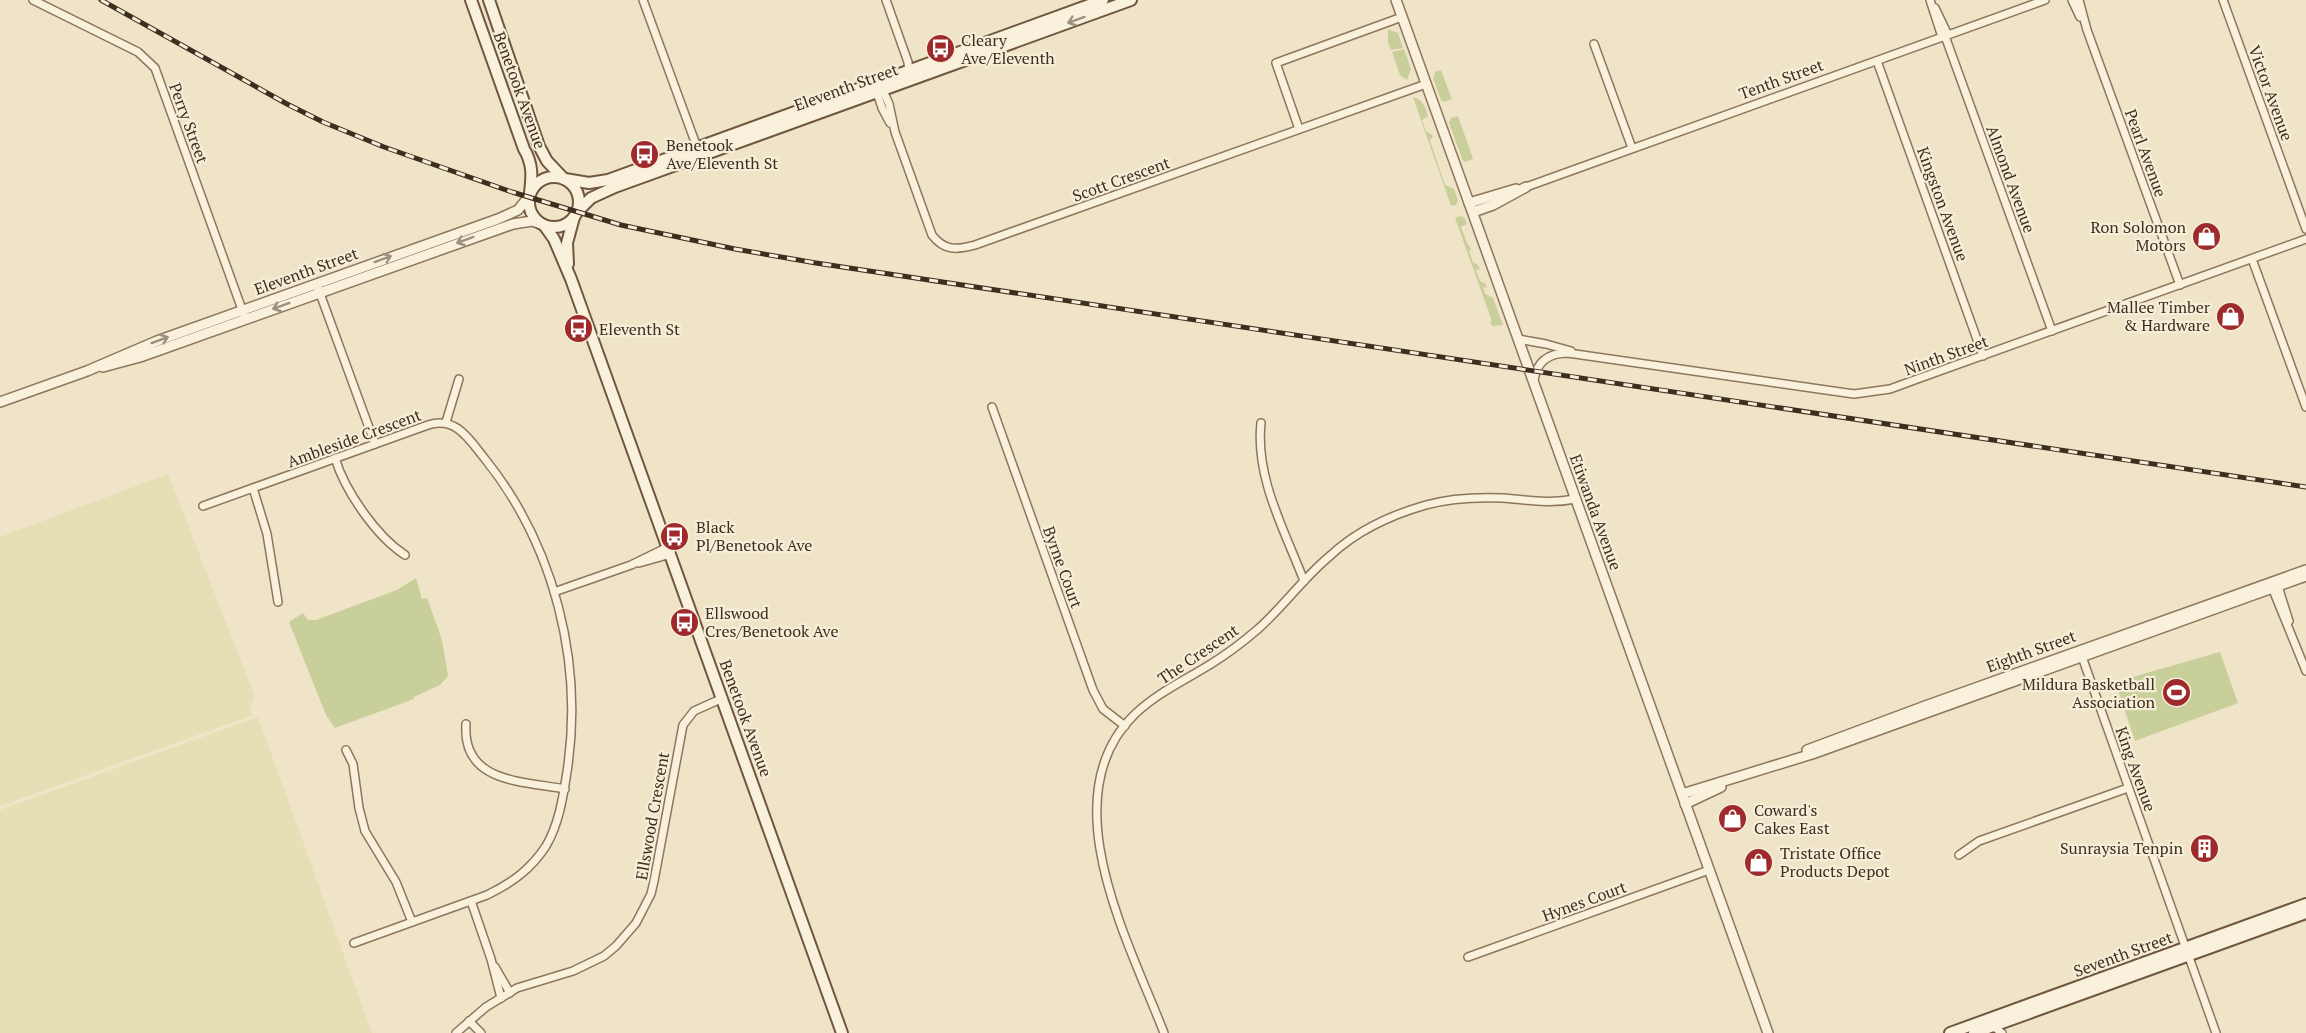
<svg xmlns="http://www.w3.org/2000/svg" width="2306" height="1033" font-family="'PT Serif',serif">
	<rect width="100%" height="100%" fill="#f0e4c8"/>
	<g fill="#e6deb5">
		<polygon points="168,474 255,697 250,706 253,715 0,806 0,537"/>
		<polygon points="258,717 372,1033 0,1033 0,810"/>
	</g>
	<g fill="#c9cf9b">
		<polygon points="1388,29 1398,33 1403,48 1391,50 1388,43"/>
		<polygon points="1404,49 1411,69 1407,80 1400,75 1392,52"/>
		<polygon points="1441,70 1452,99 1444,102 1441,100 1433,78 1435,72"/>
		<path d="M1413,97C1424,100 1425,107 1428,116L1422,120L1426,131L1433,136L1430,141L1445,185L1454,189L1458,200L1456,205L1451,206Z"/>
		<polygon points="1458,116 1473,159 1465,162 1463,161 1449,123 1451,118"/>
		<polygon points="1460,216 1465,218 1467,224 1461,227 1467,243 1471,249 1469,251 1473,262 1477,264 1480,269 1476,270 1480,281 1485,283 1487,288 1483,287 1485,294 1493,298 1503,325 1492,326 1490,322 1492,321 1455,218"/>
		<polygon points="416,578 422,599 427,598 442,640 448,676 440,685 414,697 414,699 335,728 326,715 289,622 303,613 308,620 316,620 397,590"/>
		<polygon points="2220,652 2238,703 2135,741 2115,682"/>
	</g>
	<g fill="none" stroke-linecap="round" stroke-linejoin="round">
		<defs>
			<g id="minor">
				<polyline points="33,0 138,52 155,68 244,315"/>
				<polyline points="643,0 698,150"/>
				<polyline points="886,0 908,62 909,74"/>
				<polyline points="1930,0 1942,37"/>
				<polyline points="2072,0 2080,17"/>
				<polyline points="2079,0 2087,30 2180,285"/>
				<polyline points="2223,0 2306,229"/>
				<polyline points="1935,8 1948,35"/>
				<polyline points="1945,36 2052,331"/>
				<polyline points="1594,44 1632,148"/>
				<polyline points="1877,61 1983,356"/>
				<path d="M882,88L889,104L895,132L932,235C944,251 957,250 975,245L1426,84"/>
				<polyline points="876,90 882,108 890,123"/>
				<polyline points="1299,129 1276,63 1402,17"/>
				<polyline points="1526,187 2045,0"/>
				<polyline points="2252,259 2306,407"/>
				<polyline points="318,288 375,444"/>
				<polyline points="1518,339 1546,344 1571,351"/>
				<path d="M1534,380C1537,361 1549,353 1568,353L1854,394L1890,389L1920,378L2306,239"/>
				<polyline points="992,407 1093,690 1103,709 1125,726"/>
				<polyline points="446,422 459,379"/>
				<path d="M1261,423C1255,478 1285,531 1304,581"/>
				<path d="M335,458C345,491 376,536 405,555"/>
				<polyline points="253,488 267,534 278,602"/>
				<path d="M203,506L428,425C456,416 469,439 485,459C554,545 584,662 567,772C563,797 559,824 546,846C531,869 512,883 487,895L354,943"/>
				<polyline points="639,563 671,554"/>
				<polyline points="2277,583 2289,621"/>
				<polyline points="2271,585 2306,671"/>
				<polyline points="554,592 631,565 668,547"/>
				<polyline points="2081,654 2216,1033"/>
				<path d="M466,724C462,783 522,781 565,789"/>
				<polyline points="346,750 353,764 359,808 365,831 396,882 412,922"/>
				<polyline points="1959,855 1979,841 2128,788"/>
				<polyline points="471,901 491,959 501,998"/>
				<polyline points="1468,957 1709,870"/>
				<polyline points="495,967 510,993"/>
				<polyline points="469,1021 481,1033"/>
				<polyline points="1990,1024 2002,1033"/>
				<polyline points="456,1033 486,1007 517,988 573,971 604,956 616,946 636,923 651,894 654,881 683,725 694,711 723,698"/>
				<path d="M1164,1033C1130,944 1049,797 1135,714C1157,693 1185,680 1211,664C1227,654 1243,642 1258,629C1284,606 1304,577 1331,555C1358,530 1391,515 1426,505C1451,498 1477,497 1503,498C1528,500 1550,504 1575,499"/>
			</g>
			<g id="tertiary">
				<polyline points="1396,0 1768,1033"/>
				<polyline points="1469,203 1516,189"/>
				<polyline points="1473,212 1493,205 1526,187"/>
				<polyline points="103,367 140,357 513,224 532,221 541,224"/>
				<polyline points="0,402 87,371 157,341 498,219 518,210 530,195"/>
				<polyline points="1807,750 1925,706 2306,570"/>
				<polyline points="1682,794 1812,754 2306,576"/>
				<polyline points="1685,804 1721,787"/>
			</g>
			<g id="secondary">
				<path d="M471,0L524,149C533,164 532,176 530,193"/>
				<polyline points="489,0 539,146 547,161 564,179"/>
				<circle cx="554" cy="202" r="25"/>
				<polyline points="565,179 589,183 608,180 1103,0"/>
				<polyline points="577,212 591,198 615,187 1131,0"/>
				<polyline points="544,225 554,239 571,279 842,1033"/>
				<polyline points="568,264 567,243 574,217"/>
				<polyline points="1950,1033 2306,904"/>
				<polyline points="1974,1033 2306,913"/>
			</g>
		</defs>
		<use href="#minor" stroke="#8d765c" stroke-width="10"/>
		<use href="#tertiary" stroke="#8d765c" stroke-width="12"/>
		<use href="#secondary" stroke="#6f573f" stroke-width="14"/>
		<use href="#minor" stroke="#faf1dc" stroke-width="7"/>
		<use href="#tertiary" stroke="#faf1dc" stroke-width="9"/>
		<use href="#secondary" stroke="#faf1dc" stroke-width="10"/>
		<defs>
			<polyline id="rail" points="101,0 287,104 323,122 384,147 512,192 621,225 735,249 816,263 2306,487"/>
		</defs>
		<use href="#rail" stroke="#3d2e20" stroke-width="5"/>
		<use href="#rail" stroke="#f7eed8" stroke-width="3" stroke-dasharray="9" stroke-linecap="butt"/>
	</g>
	<defs><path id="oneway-shaft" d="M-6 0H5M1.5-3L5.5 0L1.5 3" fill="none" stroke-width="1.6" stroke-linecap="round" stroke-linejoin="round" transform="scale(1.5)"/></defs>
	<g stroke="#9c907e">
		<use href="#oneway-shaft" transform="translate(1076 20) rotate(160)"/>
		<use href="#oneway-shaft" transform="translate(465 240) rotate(160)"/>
		<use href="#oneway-shaft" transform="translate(383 259) rotate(-20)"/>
		<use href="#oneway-shaft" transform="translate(281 306) rotate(160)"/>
		<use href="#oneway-shaft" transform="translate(160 340) rotate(-20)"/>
	</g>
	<defs>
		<symbol id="bus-disc" viewBox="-11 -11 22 22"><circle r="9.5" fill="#9e2a2b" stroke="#f7eed8"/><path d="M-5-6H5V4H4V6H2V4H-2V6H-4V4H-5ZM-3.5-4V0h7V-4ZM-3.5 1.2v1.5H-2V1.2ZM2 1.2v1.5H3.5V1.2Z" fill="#fff"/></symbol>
		<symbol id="shop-disc" viewBox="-11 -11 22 22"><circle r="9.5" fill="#9e2a2b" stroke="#f7eed8"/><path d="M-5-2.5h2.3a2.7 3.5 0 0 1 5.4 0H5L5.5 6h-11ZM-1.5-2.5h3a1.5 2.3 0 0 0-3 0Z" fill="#fff"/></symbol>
		<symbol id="stadium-disc" viewBox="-11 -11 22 22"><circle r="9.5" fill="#9e2a2b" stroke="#f7eed8"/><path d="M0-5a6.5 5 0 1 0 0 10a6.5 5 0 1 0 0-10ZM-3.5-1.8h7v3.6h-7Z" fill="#fff"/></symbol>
		<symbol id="building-disc" viewBox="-11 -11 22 22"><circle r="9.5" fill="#9e2a2b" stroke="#f7eed8"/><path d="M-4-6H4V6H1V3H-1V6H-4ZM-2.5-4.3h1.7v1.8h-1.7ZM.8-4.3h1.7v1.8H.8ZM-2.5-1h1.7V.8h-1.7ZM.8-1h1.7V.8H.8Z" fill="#fff"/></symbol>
	</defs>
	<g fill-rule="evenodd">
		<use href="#bus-disc" x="924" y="32" width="33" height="33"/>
		<use href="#bus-disc" x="628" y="138" width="33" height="33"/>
		<use href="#shop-disc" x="2190" y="220" width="33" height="33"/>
		<use href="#shop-disc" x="2214" y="300" width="33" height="33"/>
		<use href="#bus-disc" x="562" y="312" width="33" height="33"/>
		<use href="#bus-disc" x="658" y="520" width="33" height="33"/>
		<use href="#bus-disc" x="668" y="606" width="33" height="33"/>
		<use href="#stadium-disc" x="2160" y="676" width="33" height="33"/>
		<use href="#shop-disc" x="1716" y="802" width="33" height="33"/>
		<use href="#building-disc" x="2188" y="832" width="33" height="33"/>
		<use href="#shop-disc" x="1742" y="846" width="33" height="33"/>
	</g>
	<g text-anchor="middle" stroke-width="4.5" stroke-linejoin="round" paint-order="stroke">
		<g font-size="16" fill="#3d2e20" stroke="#f7eed8" text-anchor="start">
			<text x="961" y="46">Cleary<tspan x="961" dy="18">Ave/Eleventh</tspan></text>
			<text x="666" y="151">Benetook<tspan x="666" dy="18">Ave/Eleventh St</tspan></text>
			<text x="2186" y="233" text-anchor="end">Ron Solomon<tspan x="2186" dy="18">Motors</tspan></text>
			<text x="2210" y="313" text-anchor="end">Mallee Timber<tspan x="2210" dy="18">&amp; Hardware</tspan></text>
			<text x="599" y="335">Eleventh St</text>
			<text x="696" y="533">Black<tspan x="696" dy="18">Pl/Benetook Ave</tspan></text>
			<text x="705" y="619">Ellswood<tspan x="705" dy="18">Cres/Benetook Ave</tspan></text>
			<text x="2155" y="690" text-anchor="end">Mildura Basketball<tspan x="2155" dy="18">Association</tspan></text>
			<text x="1754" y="816">Coward's<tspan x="1754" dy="18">Cakes East</tspan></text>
			<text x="2183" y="854" text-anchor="end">Sunraysia Tenpin</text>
			<text x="1780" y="859">Tristate Office<tspan x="1780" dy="18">Products Depot</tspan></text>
		</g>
		<g font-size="16" fill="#3d2e20" stroke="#f7eed8">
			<text transform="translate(1781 79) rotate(-20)" y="6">Tenth Street</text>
			<text transform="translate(846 87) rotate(-20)" y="6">Eleventh Street</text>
			<text transform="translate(520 90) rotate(70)" y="6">Benetook Avenue</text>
			<text transform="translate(2271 93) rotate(70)" y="6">Victor Avenue</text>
			<text transform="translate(189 123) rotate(70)" y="6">Perry Street</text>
			<text transform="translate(2146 153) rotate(70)" y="6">Pearl Avenue</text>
			<text transform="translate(1121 179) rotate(-20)" y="6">Scott Crescent</text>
			<text transform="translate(2011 179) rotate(70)" y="6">Almond Avenue</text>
			<text transform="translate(1943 204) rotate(70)" y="6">Kingston Avenue</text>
			<text transform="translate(306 271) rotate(-20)" y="6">Eleventh Street</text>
			<text transform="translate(1946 355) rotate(-20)" y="6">Ninth Street</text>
			<text transform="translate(354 438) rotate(-20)" y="6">Ambleside Crescent</text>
			<text transform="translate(1596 512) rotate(70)" y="6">Etiwanda Avenue</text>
			<text transform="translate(1063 567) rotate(70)" y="6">Byrne Court</text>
			<text transform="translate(2031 651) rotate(-20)" y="6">Eighth Street</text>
			<text transform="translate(1198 654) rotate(-34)" y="6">The Crescent</text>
			<text transform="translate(746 718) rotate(70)" y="6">Benetook Avenue</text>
			<text transform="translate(2136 769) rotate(70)" y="6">King Avenue</text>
			<text transform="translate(652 816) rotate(-80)" y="6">Ellswood Crescent</text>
			<text transform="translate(1584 901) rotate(-20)" y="6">Hynes Court</text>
			<text transform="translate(2123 954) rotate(-20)" y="6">Seventh Street</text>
		</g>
	</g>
</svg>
